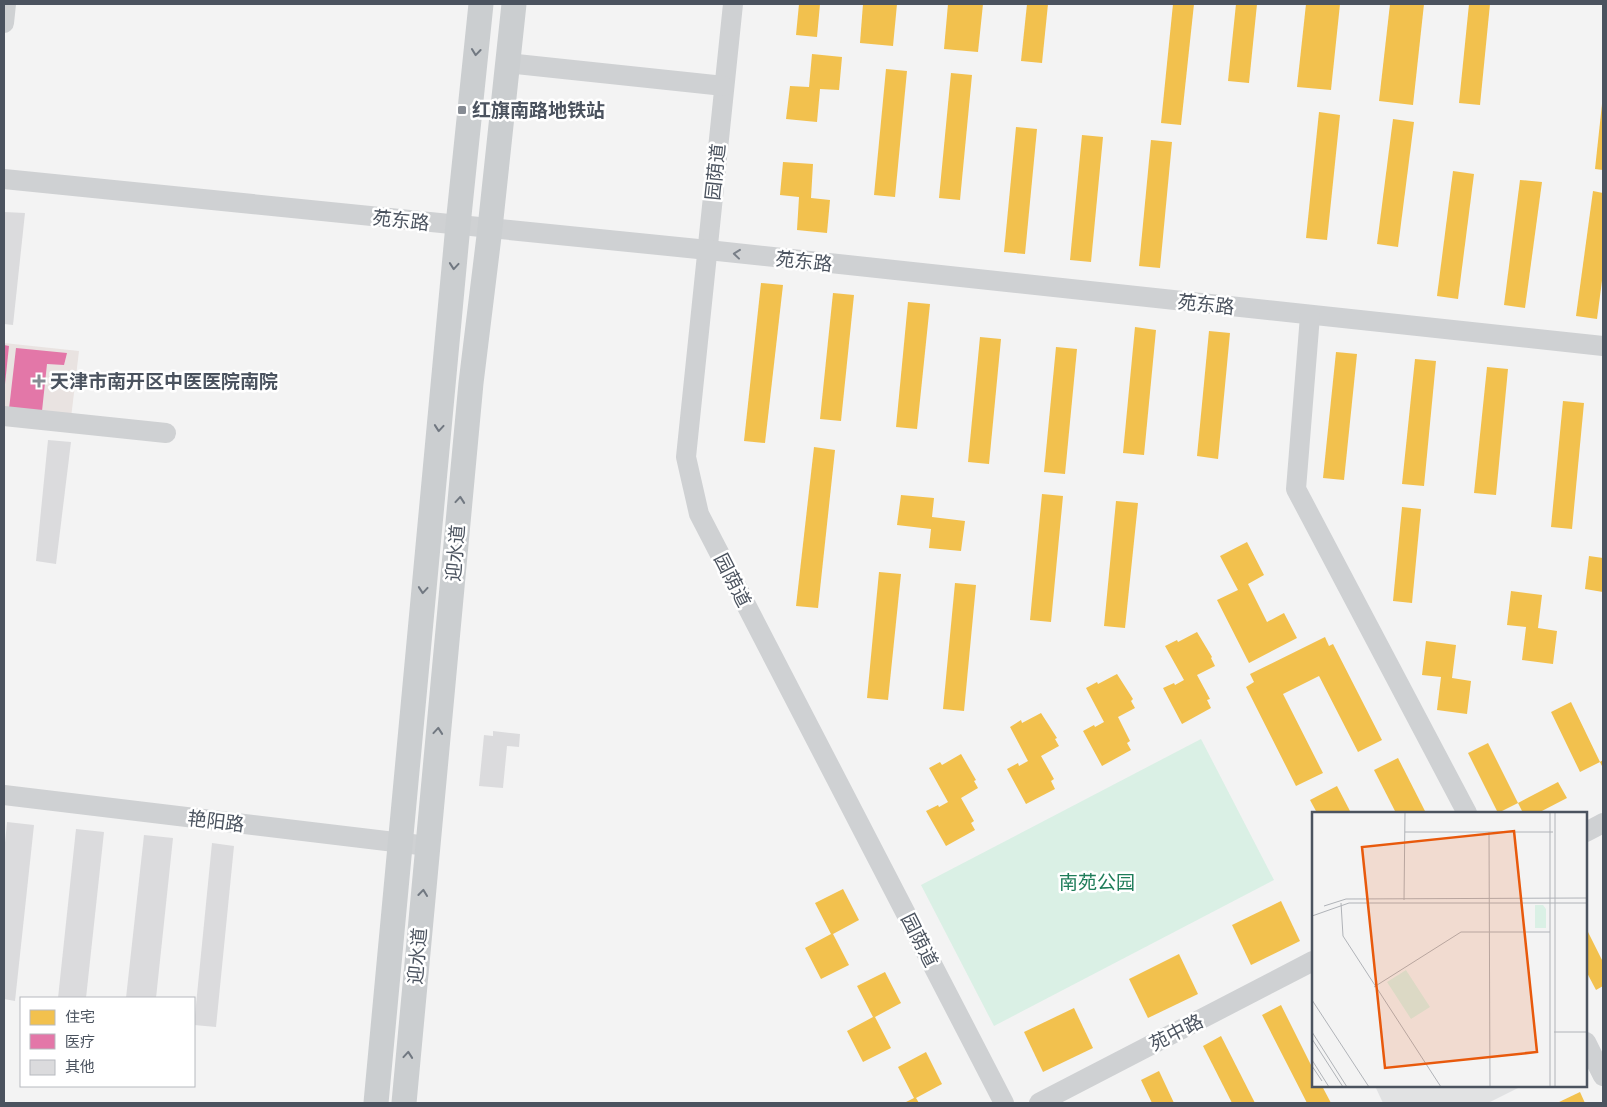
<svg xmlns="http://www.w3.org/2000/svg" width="1607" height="1107" font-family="'Titillium Web','Noto Sans SC',sans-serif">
	<rect width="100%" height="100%" fill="#f3f3f3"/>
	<polygon fill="#e1e2e3" points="1375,1086 1522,1086 1488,1103 1383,1103"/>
	<polygon fill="#e9e3e1" points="4,343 79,351 71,418 4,412"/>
	<polygon fill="#daf0e5" points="1201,739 1274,880 994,1026 921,885"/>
	<g fill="#f2c14e">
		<polygon points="799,4 820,4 817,37 796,35"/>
		<polygon points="863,4 897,4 893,46 860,43"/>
		<polygon points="948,4 983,4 978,52 944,49"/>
		<polygon points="1027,4 1048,4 1042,63 1021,61"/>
		<polygon points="1173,4 1194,4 1181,125 1161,123"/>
		<polygon points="1236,4 1257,4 1249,83 1228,81"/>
		<polygon points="1306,4 1340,4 1331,90 1297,87"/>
		<polygon points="1390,4 1424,4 1413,105 1379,101"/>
		<polygon points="1469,4 1490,4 1480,105 1459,103"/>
		<polygon points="812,54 842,57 839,90 820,89 817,122 786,119 790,86 809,87"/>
		<polygon points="886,69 907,71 895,197 874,195"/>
		<polygon points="951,73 972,75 960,200 939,198"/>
		<polygon points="1602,104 1603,104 1603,170 1595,169"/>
		<polygon points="1319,112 1340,115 1327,240 1306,238"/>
		<polygon points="1393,119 1414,122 1398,247 1377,244"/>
		<polygon points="1016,127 1037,129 1025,254 1004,252"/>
		<polygon points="1082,135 1103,137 1091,262 1070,260"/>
		<polygon points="1151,140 1172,142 1160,268 1139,266"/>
		<polygon points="783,162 813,164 811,198 830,200 827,233 797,230 799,197 780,195"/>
		<polygon points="1453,171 1474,174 1458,299 1437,296"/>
		<polygon points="1520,180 1542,182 1525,308 1504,305"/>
		<polygon points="1593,191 1603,193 1603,273 1597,319 1576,316"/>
		<polygon points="761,283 783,285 765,443 744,441"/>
		<polygon points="833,293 854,295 841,421 820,419"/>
		<polygon points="908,302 930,304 917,429 896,427"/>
		<polygon points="1135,327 1156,330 1144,455 1123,453"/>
		<polygon points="1209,331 1230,333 1218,459 1197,456"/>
		<polygon points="980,337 1001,339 989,464 968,462"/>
		<polygon points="1056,347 1077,349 1065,474 1044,472"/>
		<polygon points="1336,352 1357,354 1344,480 1323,478"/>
		<polygon points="1415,359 1436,361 1424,486 1402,484"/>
		<polygon points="1487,367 1508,369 1496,495 1474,493"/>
		<polygon points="1563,401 1584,403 1572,529 1551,527"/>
		<polygon points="814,447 835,450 818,608 796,606"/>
		<polygon points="1042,494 1063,496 1051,622 1030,620"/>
		<polygon points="901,495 934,498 932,517 965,521 961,551 929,548 931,529 897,525"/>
		<polygon points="1116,501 1138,503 1125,628 1104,626"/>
		<polygon points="1402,507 1421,509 1412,603 1393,601"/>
		<polygon points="1247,542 1264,575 1248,584 1267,622 1284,613 1297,638 1249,663 1217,600 1238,590 1220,556"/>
		<polygon points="1589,556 1603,558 1603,592 1585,589"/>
		<polygon points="879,572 901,574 888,700 867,698"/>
		<polygon points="955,583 976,585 964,711 943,709"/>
		<polygon points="1511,591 1542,595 1538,628 1557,631 1553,664 1522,660 1526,627 1507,625"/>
		<polygon points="1197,632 1212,657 1211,658 1215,666 1197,675 1210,699 1207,700 1211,708 1182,724 1163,688 1174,683 1175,685 1184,680 1165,646 1177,640 1178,642"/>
		<polygon points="1325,637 1329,646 1333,644 1382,740 1358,752 1319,676 1283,694 1323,773 1296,786 1246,687 1254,682 1250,674"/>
		<polygon points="1426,641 1456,645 1452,678 1471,681 1467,714 1437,710 1441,677 1422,675"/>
		<polygon points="1117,674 1133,699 1131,701 1135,708 1118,717 1130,741 1127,743 1131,750 1102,766 1083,731 1094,725 1095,727 1104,722 1086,688 1097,682 1098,684"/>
		<polygon points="1571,702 1600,762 1603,760 1603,768 1600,762 1580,772 1551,712"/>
		<polygon points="1041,713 1057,738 1055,739 1059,746 1041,756 1054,779 1051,781 1055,789 1026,804 1007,769 1018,763 1019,766 1028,761 1010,727 1021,720 1022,723"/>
		<polygon points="1488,743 1518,803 1498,813 1468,753"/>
		<polygon points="961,754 976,780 974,781 978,788 961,798 974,821 971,823 975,830 946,846 926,811 938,805 939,807 948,802 929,768 940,762 942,765"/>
		<polygon points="1398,758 1426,813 1396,813 1374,770"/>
		<polygon points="1558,782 1567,798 1538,813 1523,813 1518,803"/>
		<polygon points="1337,786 1351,813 1317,813 1310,800"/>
		<polygon points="843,889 859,920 833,934 849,965 821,979 805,948 831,934 815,903"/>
		<polygon points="1281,901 1300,941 1251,965 1232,925"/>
		<polygon points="1586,928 1603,962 1603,986 1596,990 1586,971"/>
		<polygon points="1179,954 1198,994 1148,1018 1129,979"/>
		<polygon points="885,972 901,1003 875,1017 891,1048 863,1062 847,1031 873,1017 857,986"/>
		<polygon points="1281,1005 1313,1069 1313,1086 1322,1086 1331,1103 1307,1103 1262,1015"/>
		<polygon points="1074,1008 1093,1048 1043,1072 1024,1032"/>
		<polygon points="1221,1036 1255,1103 1232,1103 1203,1046"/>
		<polygon points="926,1052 942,1084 916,1098 919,1103 904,1103 914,1098 898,1067"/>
		<polygon points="1159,1071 1174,1103 1152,1103 1141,1080"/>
		<polygon points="1580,1092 1585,1103 1557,1103"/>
	</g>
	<g fill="#e377a8">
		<polygon points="4,345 9,346 5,384 4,384"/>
		<polygon points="16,348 67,353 64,365 47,364 42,411 9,409"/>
	</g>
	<g fill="#dbdbdd">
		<polygon points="4,212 25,213 13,325 4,324"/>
		<polygon points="48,440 71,442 56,564 36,561"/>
		<polygon points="493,731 520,734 519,747 507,746 503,788 479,786 484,735 493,736"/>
		<polygon points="7,822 34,825 15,1001 4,999 4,853"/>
		<polygon points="76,829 104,832 86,998 58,998"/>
		<polygon points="144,835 173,838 156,998 126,998"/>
		<polygon points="212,843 234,846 216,1027 194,1025"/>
	</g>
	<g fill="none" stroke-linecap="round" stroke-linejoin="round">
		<g stroke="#cfd1d3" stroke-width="20">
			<polyline points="733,4 686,457 699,514 1004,1103"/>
			<polyline points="4,23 6,4"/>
			<polyline points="507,63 724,86"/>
			<polyline points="4,179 708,250 1603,346"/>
			<polyline points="1310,316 1296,489 1467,813"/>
			<polyline points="4,416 166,433"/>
			<polyline points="4,795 428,846"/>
			<polyline points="1586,832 1603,823"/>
			<polyline points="1586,1042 1603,1076"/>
			<polyline points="1039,1103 1313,961"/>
		</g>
		<g stroke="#cbced0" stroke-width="25">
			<polyline points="376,1103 458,225 481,4"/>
			<polyline points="404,1103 471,383 490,228 514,4"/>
		</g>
	</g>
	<defs><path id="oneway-chevron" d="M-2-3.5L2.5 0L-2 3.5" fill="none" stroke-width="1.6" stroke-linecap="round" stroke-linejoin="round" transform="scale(1.25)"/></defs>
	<g stroke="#717881">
		<use href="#oneway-chevron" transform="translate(476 52) rotate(96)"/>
		<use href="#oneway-chevron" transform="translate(454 266) rotate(95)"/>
		<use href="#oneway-chevron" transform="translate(439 428) rotate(95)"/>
		<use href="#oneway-chevron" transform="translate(460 500) rotate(-85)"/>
		<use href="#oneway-chevron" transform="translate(423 590) rotate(95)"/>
		<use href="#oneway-chevron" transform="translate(438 731) rotate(-85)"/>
		<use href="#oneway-chevron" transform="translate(423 893) rotate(-84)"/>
		<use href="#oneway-chevron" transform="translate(408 1055) rotate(-85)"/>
	</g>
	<use stroke="#797f88" href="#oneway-chevron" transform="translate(737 254) rotate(-174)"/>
	<g fill="#868b93" stroke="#fff" stroke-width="2">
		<rect x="457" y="105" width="10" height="10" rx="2.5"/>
		<path d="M36.5 373.5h5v5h5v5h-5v5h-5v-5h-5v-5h5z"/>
	</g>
	<g text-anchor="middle" stroke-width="5" stroke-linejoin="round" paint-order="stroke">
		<g font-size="19" font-weight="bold" fill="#4b535f" stroke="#fff" text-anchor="start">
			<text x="472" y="117">红旗南路地铁站</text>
			<text x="50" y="388">天津市南开区中医医院南院</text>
		</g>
		<g font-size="19" fill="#4b535f" stroke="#fff">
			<text transform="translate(715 172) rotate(-84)" y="7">园荫道</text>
			<text transform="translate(401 220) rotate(6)" y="7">苑东路</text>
			<text transform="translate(804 261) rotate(6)" y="7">苑东路</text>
			<text transform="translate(1206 304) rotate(6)" y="7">苑东路</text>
			<text transform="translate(455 553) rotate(-85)" y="7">迎水道</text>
			<text transform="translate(733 580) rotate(63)" y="7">园荫道</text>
			<text transform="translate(216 821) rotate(7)" y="7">艳阳路</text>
			<text transform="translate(920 940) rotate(63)" y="7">园荫道</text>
			<text transform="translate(417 956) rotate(-85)" y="7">迎水道</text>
			<text transform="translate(1176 1032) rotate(-27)" y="7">苑中路</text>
		</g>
		<g font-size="19" fill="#1f7d5a" stroke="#fff">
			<text x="1097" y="889">南苑公园</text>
		</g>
	</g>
	<g transform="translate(1312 812)">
		<rect width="275" height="275" fill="#f3f3f3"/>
		<path d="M223,93H231L234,97V116H223ZM94,158L118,195L99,207L75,170Z" fill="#daf0e5"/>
		<path fill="none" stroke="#b0b3b8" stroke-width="1" d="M238,0V275M93,20H241M177,20L178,275M92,88L93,0M29,91L31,124L129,275M12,94L34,87L275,86M0,104L37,91H275M62,175L149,120H238M0,188L57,275M0,220L35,275M242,220H275M0,227L31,275M0,248L17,275M0,254L10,269M243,275V0"/>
		<path fill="#e8590c" fill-opacity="0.15" stroke="#e8590c" stroke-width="2.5" d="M202,19L225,240L73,256L50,35Z"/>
		<rect width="275" height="275" fill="none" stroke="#4b535f" stroke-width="2.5"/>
	</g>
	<rect width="1607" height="1107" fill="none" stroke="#4b535f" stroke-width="10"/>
	<rect x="20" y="997" width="175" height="90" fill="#ffffff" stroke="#b7babf"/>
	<rect x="30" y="1010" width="25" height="15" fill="#f2c14e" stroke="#b7babf"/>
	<text x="65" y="1022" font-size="15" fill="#4b535f">住宅</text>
	<rect x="30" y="1034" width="25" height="15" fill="#e377a8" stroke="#b7babf"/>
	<text x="65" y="1047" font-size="15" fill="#4b535f">医疗</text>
	<rect x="30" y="1060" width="25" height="15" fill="#dbdbdd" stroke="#b7babf"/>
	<text x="65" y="1072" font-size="15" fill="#4b535f">其他</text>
</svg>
